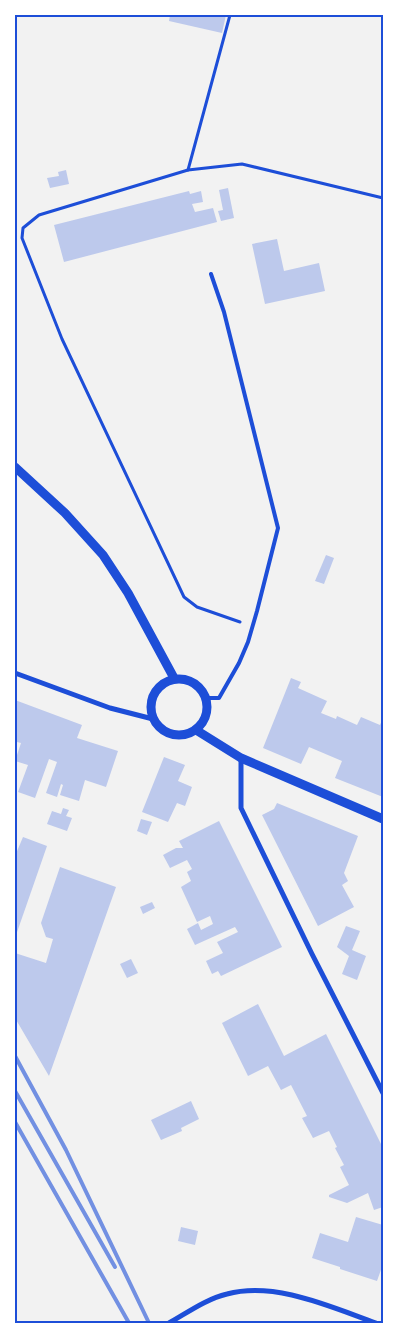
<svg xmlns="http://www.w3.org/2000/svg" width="398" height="1338" font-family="'Roboto Condensed',sans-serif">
	<rect width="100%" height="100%" fill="#f2f2f2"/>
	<g fill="#bdc9ec">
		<polygon points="170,15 226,15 222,33 169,21"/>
		<polygon points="66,170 69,184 50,188 47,178 59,176 58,172"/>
		<polygon points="228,188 234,218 221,221 218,211 223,210 219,190"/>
		<polygon points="189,191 190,194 201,191 203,202 192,204 195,212 213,208 217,222 64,262 54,225"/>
		<polygon points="277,239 284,271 319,263 325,291 265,304 252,244"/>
		<polygon points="326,555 334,558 324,584 315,581"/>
		<polygon points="291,678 301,682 298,688 327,701 321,713 336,719 337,716 357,725 361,717 380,725 383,718 383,797 335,778 342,761 309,747 301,764 263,748"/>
		<polygon points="15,700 82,725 77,738 118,751 106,787 85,780 79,801 60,795 63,785 61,784 57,797 46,793 57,762 49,759 35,798 18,792 28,765 15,761 21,743 17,742 15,747"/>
		<polygon points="164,757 185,765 178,781 192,787 185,806 177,803 168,822 142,812"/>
		<polygon points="277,803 358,836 344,873 348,881 342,885 354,907 318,926 262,815 274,809"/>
		<polygon points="63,808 69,810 66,816 72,818 67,831 47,824 52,811 61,814"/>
		<polygon points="141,819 152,822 147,835 137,831"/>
		<polygon points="219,821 282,947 221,976 218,971 212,974 206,961 223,953 217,942 238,932 235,927 195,945 187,929 198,923 201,930 213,924 210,916 197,922 181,887 191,881 187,872 192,869 187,860 170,868 163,855 176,848 183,848 179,841"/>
		<polygon points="23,837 47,846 15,938 15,856"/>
		<polygon points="60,867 116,887 49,1076 15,1018 15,953 46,963 53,939 46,937 41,923"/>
		<polygon points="152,902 155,908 143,914 140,907"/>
		<polygon points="346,926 360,931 352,950 366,956 357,980 342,974 349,956 337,947"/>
		<polygon points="131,959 138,973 127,978 120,964"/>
		<polygon points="258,1004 284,1056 326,1034 383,1148 383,1207 374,1210 368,1193 347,1203 329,1197 329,1195 349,1185 340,1167 344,1165 335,1148 337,1147 329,1131 313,1138 302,1118 307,1116 291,1085 281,1090 268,1066 248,1076 222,1023"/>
		<polygon points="191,1101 199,1119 181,1128 182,1131 161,1140 151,1120"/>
		<polygon points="356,1217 383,1225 383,1264 377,1281 340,1269 340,1267 312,1258 320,1233 348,1242"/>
		<polygon points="181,1227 198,1231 195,1245 178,1241"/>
	</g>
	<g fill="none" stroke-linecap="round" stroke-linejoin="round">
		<g stroke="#1d4ed8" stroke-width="3">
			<polyline points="230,15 188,170 242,164 383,198"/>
			<polyline points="188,170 39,215 23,228 22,238 62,339 184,597 197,607 240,622"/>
		</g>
		<polyline stroke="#1d4ed8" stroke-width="4" points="206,698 219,698 239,663 248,642 257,611 278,528 224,312 211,274"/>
		<g stroke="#1d4ed8" stroke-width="5">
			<polyline points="15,673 110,708 153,719"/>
			<polyline points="241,758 241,808 312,954 383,1093"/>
			<path d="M169,1323C187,1313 206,1299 227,1294C275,1281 331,1307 376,1323"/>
		</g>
		<g stroke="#1d4ed8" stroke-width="9">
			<polyline points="15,467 65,513 103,555 128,593 174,678"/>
			<circle cx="179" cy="707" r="28"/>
			<polyline points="196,730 241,758 383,819"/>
		</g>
		<g stroke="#7290e2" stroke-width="4">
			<polyline points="15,1056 66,1150 149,1323"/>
			<polyline points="15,1091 115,1267"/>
			<polyline points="15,1122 129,1323"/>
		</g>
	</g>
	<rect width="398" height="1338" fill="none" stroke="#ffffff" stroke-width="32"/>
	<rect x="16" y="16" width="366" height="1306" fill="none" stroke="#1d4ed8" stroke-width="2"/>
</svg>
